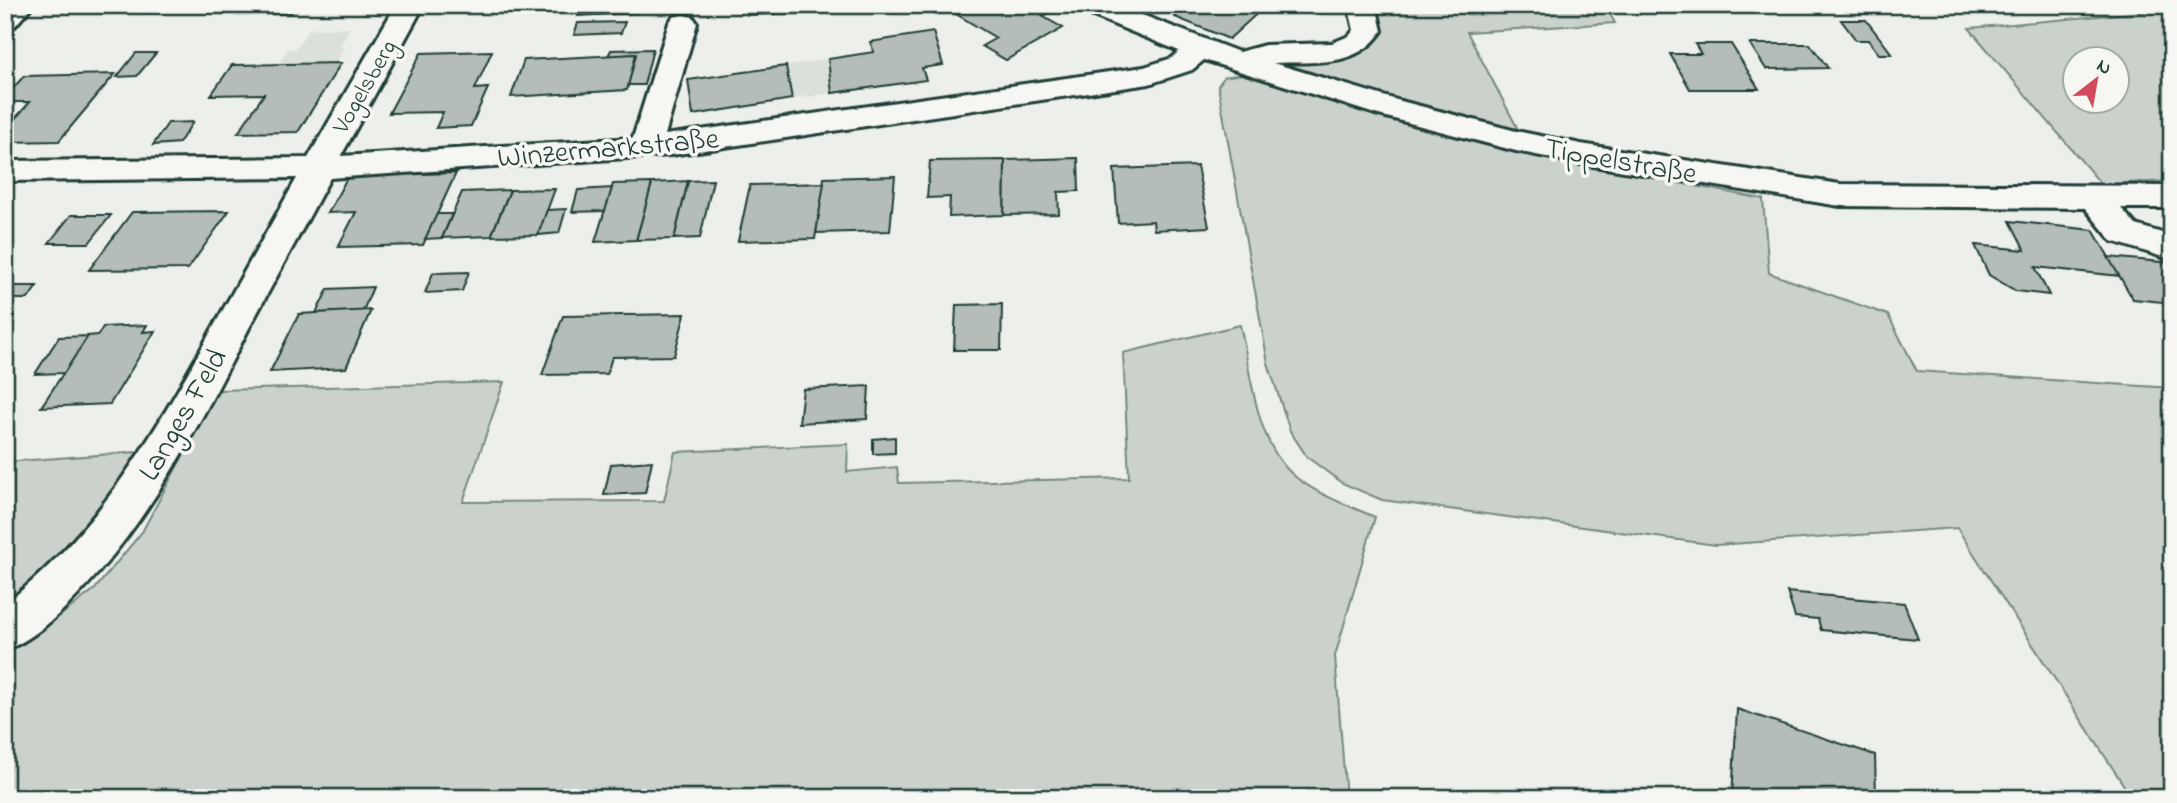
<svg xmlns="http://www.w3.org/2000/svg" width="2177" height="803" font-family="'Indie Flower',sans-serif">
	<rect width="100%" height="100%" fill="#edefea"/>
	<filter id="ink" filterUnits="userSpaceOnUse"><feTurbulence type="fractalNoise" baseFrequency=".0143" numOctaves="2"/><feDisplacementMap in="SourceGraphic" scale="14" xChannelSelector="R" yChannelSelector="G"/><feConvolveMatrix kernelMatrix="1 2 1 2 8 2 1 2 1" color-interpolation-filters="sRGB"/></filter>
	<g filter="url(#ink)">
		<g fill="#dce0db">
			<polygon points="350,28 339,47 345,47 335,63 278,64 288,49 296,49 309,29"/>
			<polygon points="828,59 832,93 792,99 786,66"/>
		</g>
		<g fill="#cbd2cc" stroke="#758880" stroke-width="2" fill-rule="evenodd">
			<polygon points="1369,5 1605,5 1615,23 1467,32 1520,133 1449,115 1276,61 1360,52 1375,38"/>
			<path d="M2157,5H2172V181L2101,184L1969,28L2164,10ZM2076,60H2118V102H2076Z"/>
			<polygon points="1242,74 1271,80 1400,120 1549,158 1763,199 1769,273 1888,315 1917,371 2172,388 2172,798 2132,798 1957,528 1716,545 1382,500 1342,483 1307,457 1290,431 1268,363 1218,86 1224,77"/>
			<path d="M1240,325C1252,375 1254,445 1298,479C1321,496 1349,506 1375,517L1335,656L1346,798H5V651L38,633L95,589L142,532L218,390L504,382L463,502L664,501L675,452L848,444L847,472L897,467L899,483L1129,478L1123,353Z"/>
			<polygon points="139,452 101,515 5,608 5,462"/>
		</g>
		<g fill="#b4bdb8" stroke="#1f3d34" stroke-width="2">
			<polygon points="244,5 297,5 291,13 237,15"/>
			<polygon points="582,5 638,5 636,13 578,16"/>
			<polygon points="750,5 803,5 802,13 748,15"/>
			<polygon points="962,5 1036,5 1049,13 1042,16 1063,28 1006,60 982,46 996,38 951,11"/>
			<polygon points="1189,5 1258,5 1263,8 1229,39 1175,17"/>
			<polygon points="1841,20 1866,20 1892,54 1879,54 1868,40 1856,40"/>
			<polygon points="625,22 621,33 574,35 578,23"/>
			<polygon points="933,32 943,65 922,68 926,80 832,93 828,59 874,52 870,42"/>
			<polygon points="1695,44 1731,44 1759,89 1690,89 1670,54 1701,54"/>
			<polygon points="1750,44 1810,44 1828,68 1766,69"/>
			<polygon points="653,49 644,85 628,85 636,54 608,56 611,50"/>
			<polygon points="492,51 475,89 488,88 471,126 436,128 443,112 389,113 421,53"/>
			<polygon points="136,53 156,53 137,76 117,77"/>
			<polygon points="636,54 627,90 511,97 524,60"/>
			<polygon points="341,63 298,132 238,133 264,94 211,95 232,65"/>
			<polygon points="786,66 792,99 693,115 688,80"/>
			<polygon points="115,74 59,141 5,142 5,130 30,102 5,102 5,97 24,76"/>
			<polygon points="193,122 179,143 153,145 168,123"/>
			<polygon points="1078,158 1079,191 1058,192 1059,214 1004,215 1005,160"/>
			<polygon points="1005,160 1004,215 949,217 950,197 927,198 930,161"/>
			<polygon points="1197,166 1209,227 1154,230 1153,221 1118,223 1114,169"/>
			<polygon points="456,173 423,245 338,247 356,212 328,213 348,176"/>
			<polygon points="895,176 890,231 816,233 824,178"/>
			<polygon points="713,180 700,238 674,239 688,181"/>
			<polygon points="688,181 674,239 636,240 652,183"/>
			<polygon points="652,183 636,240 595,242 613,184"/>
			<polygon points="824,183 815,239 738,241 750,185"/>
			<polygon points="612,188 605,211 572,212 578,190"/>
			<polygon points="555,189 538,235 491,236 510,190"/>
			<polygon points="510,190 491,236 442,238 462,192"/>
			<polygon points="566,209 559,233 538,235 547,210"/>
			<polygon points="229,211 188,269 89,270 132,212"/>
			<polygon points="437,214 452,214 442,238 425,239"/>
			<polygon points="71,215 111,215 89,243 49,243"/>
			<polygon points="2010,221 2093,230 2120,276 2035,267 2049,295 2016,291 1989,275 1975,245 2025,250"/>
			<polygon points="2108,257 2172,263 2172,303 2133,299"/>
			<polygon points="469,272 462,291 425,293 433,273"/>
			<polygon points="11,286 37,286 28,299 5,299 5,293"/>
			<polygon points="373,287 363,311 316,313 328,289"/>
			<polygon points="1002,304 1001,350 954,350 956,305"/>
			<polygon points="371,310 346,368 270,372 299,314"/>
			<polygon points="685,314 674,356 612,357 607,374 542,375 563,316"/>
			<polygon points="147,325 143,332 155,331 110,404 41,407 88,336 98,335 103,327"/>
			<polygon points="88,336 64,373 35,374 59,337"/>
			<polygon points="869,386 867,419 799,423 803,389"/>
			<polygon points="895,437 895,453 873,454 873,439"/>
			<polygon points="652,461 645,493 604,495 611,464"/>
			<polygon points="1787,592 1904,603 1918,639 1821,630 1818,619 1795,617"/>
			<polygon points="1737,709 1875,755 1876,798 1732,798"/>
		</g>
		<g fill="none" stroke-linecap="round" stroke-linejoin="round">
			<defs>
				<g id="minor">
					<polygon points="5,5 33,5 15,26 5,28"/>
					<path d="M396,5H424L341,156L633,138L669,23L673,17L683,15L693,17L697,23L665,135L1144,67L1172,58L1179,51L1081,11L1077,5H1116L1239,52L1265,45L1332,43L1349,36L1354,30L1348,5H1376L1382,31C1356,69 1314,61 1273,63L1397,100L1516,131L1581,144L1840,184L2172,186V208H2121L2136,225L2172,236V260L2112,241L2085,208L1840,206L1581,164L1516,151L1375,114L1204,60L1192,70L1149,84L671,155L330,178C303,228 276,278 249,328C200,423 152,518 77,596C56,617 33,640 5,650V604C98,532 155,433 210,333C239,281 268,230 297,178L5,181V161L308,158Z"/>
				</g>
			</defs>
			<use href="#minor" stroke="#1f3d34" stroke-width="6"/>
			<use href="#minor" fill="#f6f6f2" fill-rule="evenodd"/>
		</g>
	</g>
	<g text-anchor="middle" stroke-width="7" stroke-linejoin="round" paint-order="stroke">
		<g font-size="24" fill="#1f3d34" stroke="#f6f6f2">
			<text transform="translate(364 86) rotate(-60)" y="8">Vogelsberg</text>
		</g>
		<g font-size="30" fill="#1f3d34" stroke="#f6f6f2">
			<text transform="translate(608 147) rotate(-5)" y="10">Winzermarkstraße</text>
			<text transform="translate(1621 160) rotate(10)" y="10">Tippelstraße</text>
			<text transform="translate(182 414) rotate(-60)" y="10">Langes Feld</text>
		</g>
	</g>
	<rect width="2177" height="803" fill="none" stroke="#f6f6f2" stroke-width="28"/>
	<rect x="14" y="14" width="2149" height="775" fill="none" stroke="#1f3d34" stroke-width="2.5" filter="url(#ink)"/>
	<g transform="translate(2096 80) rotate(31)"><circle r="33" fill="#f6f6f2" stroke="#a0aca6" stroke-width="2"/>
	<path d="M0-5L12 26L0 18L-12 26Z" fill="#d1495b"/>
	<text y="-10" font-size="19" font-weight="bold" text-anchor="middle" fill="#1f3d34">N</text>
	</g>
</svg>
